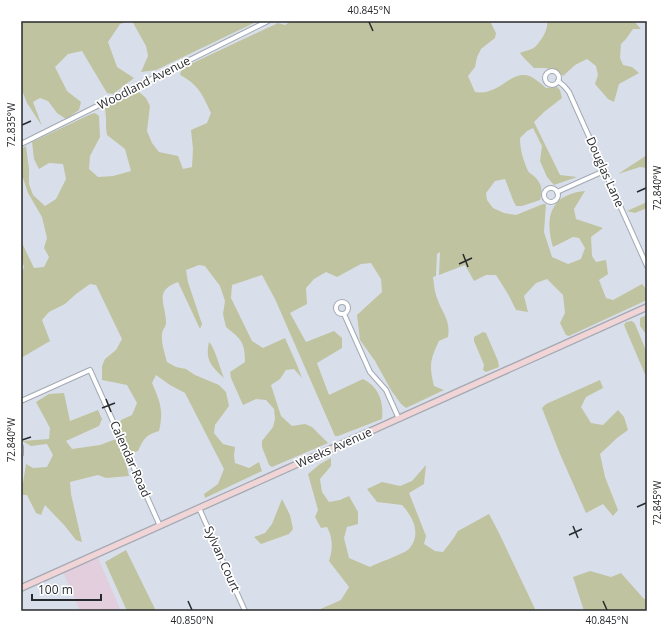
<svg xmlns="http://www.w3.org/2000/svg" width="668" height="632" font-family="'Open Sans',sans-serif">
	<rect width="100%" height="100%" fill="#d8dfea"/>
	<polygon fill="#e2cedd" points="98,558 121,611 80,611 63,572"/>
	<g fill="#c0c39f">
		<polygon points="21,21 129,21 120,24 108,42 117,67 134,78 113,94 107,93 82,51 68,54 55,67 67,91 81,102 79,110 66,119 57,113 48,101 40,98 33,102 42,126 27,103 21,88"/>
		<polygon points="132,21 258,21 156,70 141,72 148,56 146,46"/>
		<path d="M291,21H490L496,33L495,38L481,49L477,57L475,67L468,76L475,92C497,96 510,73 524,75C532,75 540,83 546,88L557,87L560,90L562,98L544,112L534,122L560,175L577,177L554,185L547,177L540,161L542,146L533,128L527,131L520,138C520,150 523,159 528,171C530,174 532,174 535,177C542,184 543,191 540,200L522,206H516L513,200L505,179L495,181L486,193L487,200L493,208L504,213L516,215L543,204H546L544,232L552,257L568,264L581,259L585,248L579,238L573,237L553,247C544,217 551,194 585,191L574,209L576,219L603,228L591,237L592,256L596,262L606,260L608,274L599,280L606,298L613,300L642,284L647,290V300L569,336L566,335L560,323L565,313L563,295L547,279L536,283L524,296L528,312L516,310L508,294L496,275H486L474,281L465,265L439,275L440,252L437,254L436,276L433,277C434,283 434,289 436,295C441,312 451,319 448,337L439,341C430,360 429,365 434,386L444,390L406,408L401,404L391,390L375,361L360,340L357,315L382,292L381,279L371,263L361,264L337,277L326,272L314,279L306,288L307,304L290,313L306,342L334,331L342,338V348L317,363L329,395L363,379C379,387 384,402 382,419L338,436H335L275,299L262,275L232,285L231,298L252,341L263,348L285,338L297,365L302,378L294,369L286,370L280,379L271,385L281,416L292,426L305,424L312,427L328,443L272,467L269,465L262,447V441L273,427L275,419L274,409L266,400L256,399L243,405L231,378L230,372L245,362C245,342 241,339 226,327L223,314L225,301L220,286L205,266L199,265L186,270L188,282L202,324L200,329L178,282C153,291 166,304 166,323C166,327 162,330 162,334C161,343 165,354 167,362L176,367L186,369L195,375L219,385L226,392L229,406L215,425L214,433L223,444L235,447L234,456L235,463L249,468L259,462L262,471L205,498L204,494L218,484L224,469L185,393L170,385L156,375L152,383C160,402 164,410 159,431C146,435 144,438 138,451L131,453L119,424L121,420L132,415L137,403L127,385L102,380V366L105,359L116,350L122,339L96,285L90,284L76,294L65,304L49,312L42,320L50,341L21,358V276L24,267L21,257V241L34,268L44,267L49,257L44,248L47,238L42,217L28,193L21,172V149L26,146L29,169V184L33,195L45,206L56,199L66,179L63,164L49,163L39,169L34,159L32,142L91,114L95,113L99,116L100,137L90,156L89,169L98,177L113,176L131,171L125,149L107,135L106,128V118L105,108L138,91L146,98L150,106L147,131L152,143L159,152L178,156L183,169L192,167L193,149L191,130L207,123L211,113C202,94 199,85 180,75L182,68L278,23L285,25Z"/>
		<path d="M547,21H634L641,29H633L626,39L621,44L620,58L623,65L632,67L639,73L619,84L614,102L608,99L595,84L598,75L596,66L587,59L575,65L563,76C554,66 546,69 534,68L523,57L520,53C524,51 531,50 535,47C541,41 549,29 547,21Z"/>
		<polygon points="647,155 647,168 640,167 618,174"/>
		<polygon points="647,202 647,208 635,213 627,211"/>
		<polygon points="647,315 647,333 646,334 640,326 640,318"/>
		<polygon points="632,321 635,324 647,353 647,379 624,325 626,322"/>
		<polygon points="483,332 486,333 498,361 499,367 486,372 483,370 484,365 474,341 474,337"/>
		<path d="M209,342C215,348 220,368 224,378C211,366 205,360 209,342Z"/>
		<polygon points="600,380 603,388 586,397 581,407 591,423 603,425 618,410 624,417 628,430 617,438 600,454 605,477 618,510 613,516 603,504 586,513 560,454 542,408 546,404"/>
		<polygon points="64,393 70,421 98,410 102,419 99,426 66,441 72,449 100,445 116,439 125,459 129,476 106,478 98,475 70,482 71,494 82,542 76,540 65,526 45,505 41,515 36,513 27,495 21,495 21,484 23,483 26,464 33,468 47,467 53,455 47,444 31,446 22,441 49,439 50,428 36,402 49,394"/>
		<path d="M331,458V466L320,479L322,492L329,502L340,500L349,496L358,512V524L347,527L344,538L349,558L370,567C377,563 404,554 409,549C422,534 413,517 402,505L377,502L367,489L382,482L400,486L412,481L426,465L424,484L409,493L426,536L424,544L435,551L443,552L453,539L458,531L489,514L499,533L536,611H316L341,600L349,587L329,561C333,549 333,538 327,527L321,528L315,517L318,510L308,474L320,464Z"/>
		<polygon points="282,499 290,515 293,529 289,534 261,544 254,537 265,533 272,524"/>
		<polygon points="126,550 156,611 127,611 105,562"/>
		<polygon points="590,571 611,577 621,573 644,599 647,598 647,611 584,611 573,577"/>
	</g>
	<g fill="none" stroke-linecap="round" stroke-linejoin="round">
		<defs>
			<g id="street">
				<circle cx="552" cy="78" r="7"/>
				<polyline points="558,81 564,86 569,92 647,266"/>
				<polyline points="21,144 268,21"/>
				<circle cx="551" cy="195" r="7"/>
				<polyline points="557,192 604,171"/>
				<circle cx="342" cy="308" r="6"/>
				<polyline points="344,314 370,372 386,390 399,419"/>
				<polyline points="21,401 90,370 160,526"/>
				<polyline points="21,447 21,454"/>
				<polyline points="199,508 245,611"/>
			</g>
			<polyline id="secondary" points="21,588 647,307"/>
		</defs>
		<use href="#street" stroke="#a3a9b3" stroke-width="6"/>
		<use href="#secondary" stroke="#a3a9b3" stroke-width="8"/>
		<use href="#street" stroke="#fff" stroke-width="4"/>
		<use href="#secondary" stroke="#f0d4d6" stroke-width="5.5"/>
	</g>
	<path fill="none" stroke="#272a2d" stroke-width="1.5" d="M369,22L373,31M22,125L31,121M637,192L646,188M463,254L468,267M459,264L472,258M106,399L111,412M102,408L115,403M22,440L31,437M637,507L646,503M573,526L578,538M569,535L582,529M188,601L192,610M603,601L607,610"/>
	<g text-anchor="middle" stroke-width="3.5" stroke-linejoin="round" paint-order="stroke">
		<g font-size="12" fill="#272a2d" stroke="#fff">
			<text transform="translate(144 83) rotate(-27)" y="4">Woodland Avenue</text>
			<text transform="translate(605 172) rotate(66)" y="4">Douglas Lane</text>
			<text transform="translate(334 448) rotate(-24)" y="4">Weeks Avenue</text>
			<text transform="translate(130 459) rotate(66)" y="4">Calendar Road</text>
			<text transform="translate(222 559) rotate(66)" y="4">Sylvan Court</text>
		</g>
	</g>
	<rect width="668" height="632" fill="none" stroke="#ffffff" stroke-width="44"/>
	<path d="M32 594v6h69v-6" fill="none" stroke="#272a2d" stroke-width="2"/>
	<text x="38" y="594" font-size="12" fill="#272a2d" stroke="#ffffff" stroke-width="3" paint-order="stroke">100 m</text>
	<rect x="22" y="22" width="624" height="588" fill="none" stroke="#272a2d" stroke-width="1.5"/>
	<g font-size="10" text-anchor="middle" fill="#272a2d">
		<text x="369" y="14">40.845°N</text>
		<text transform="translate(11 125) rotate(-90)" y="4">72.835°W</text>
		<text transform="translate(657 188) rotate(-90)" y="4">72.840°W</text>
		<text transform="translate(11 440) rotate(-90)" y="4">72.840°W</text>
		<text transform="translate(657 503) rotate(-90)" y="4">72.845°W</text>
		<text x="192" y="624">40.850°N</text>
		<text x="607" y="624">40.845°N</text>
	</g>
</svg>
